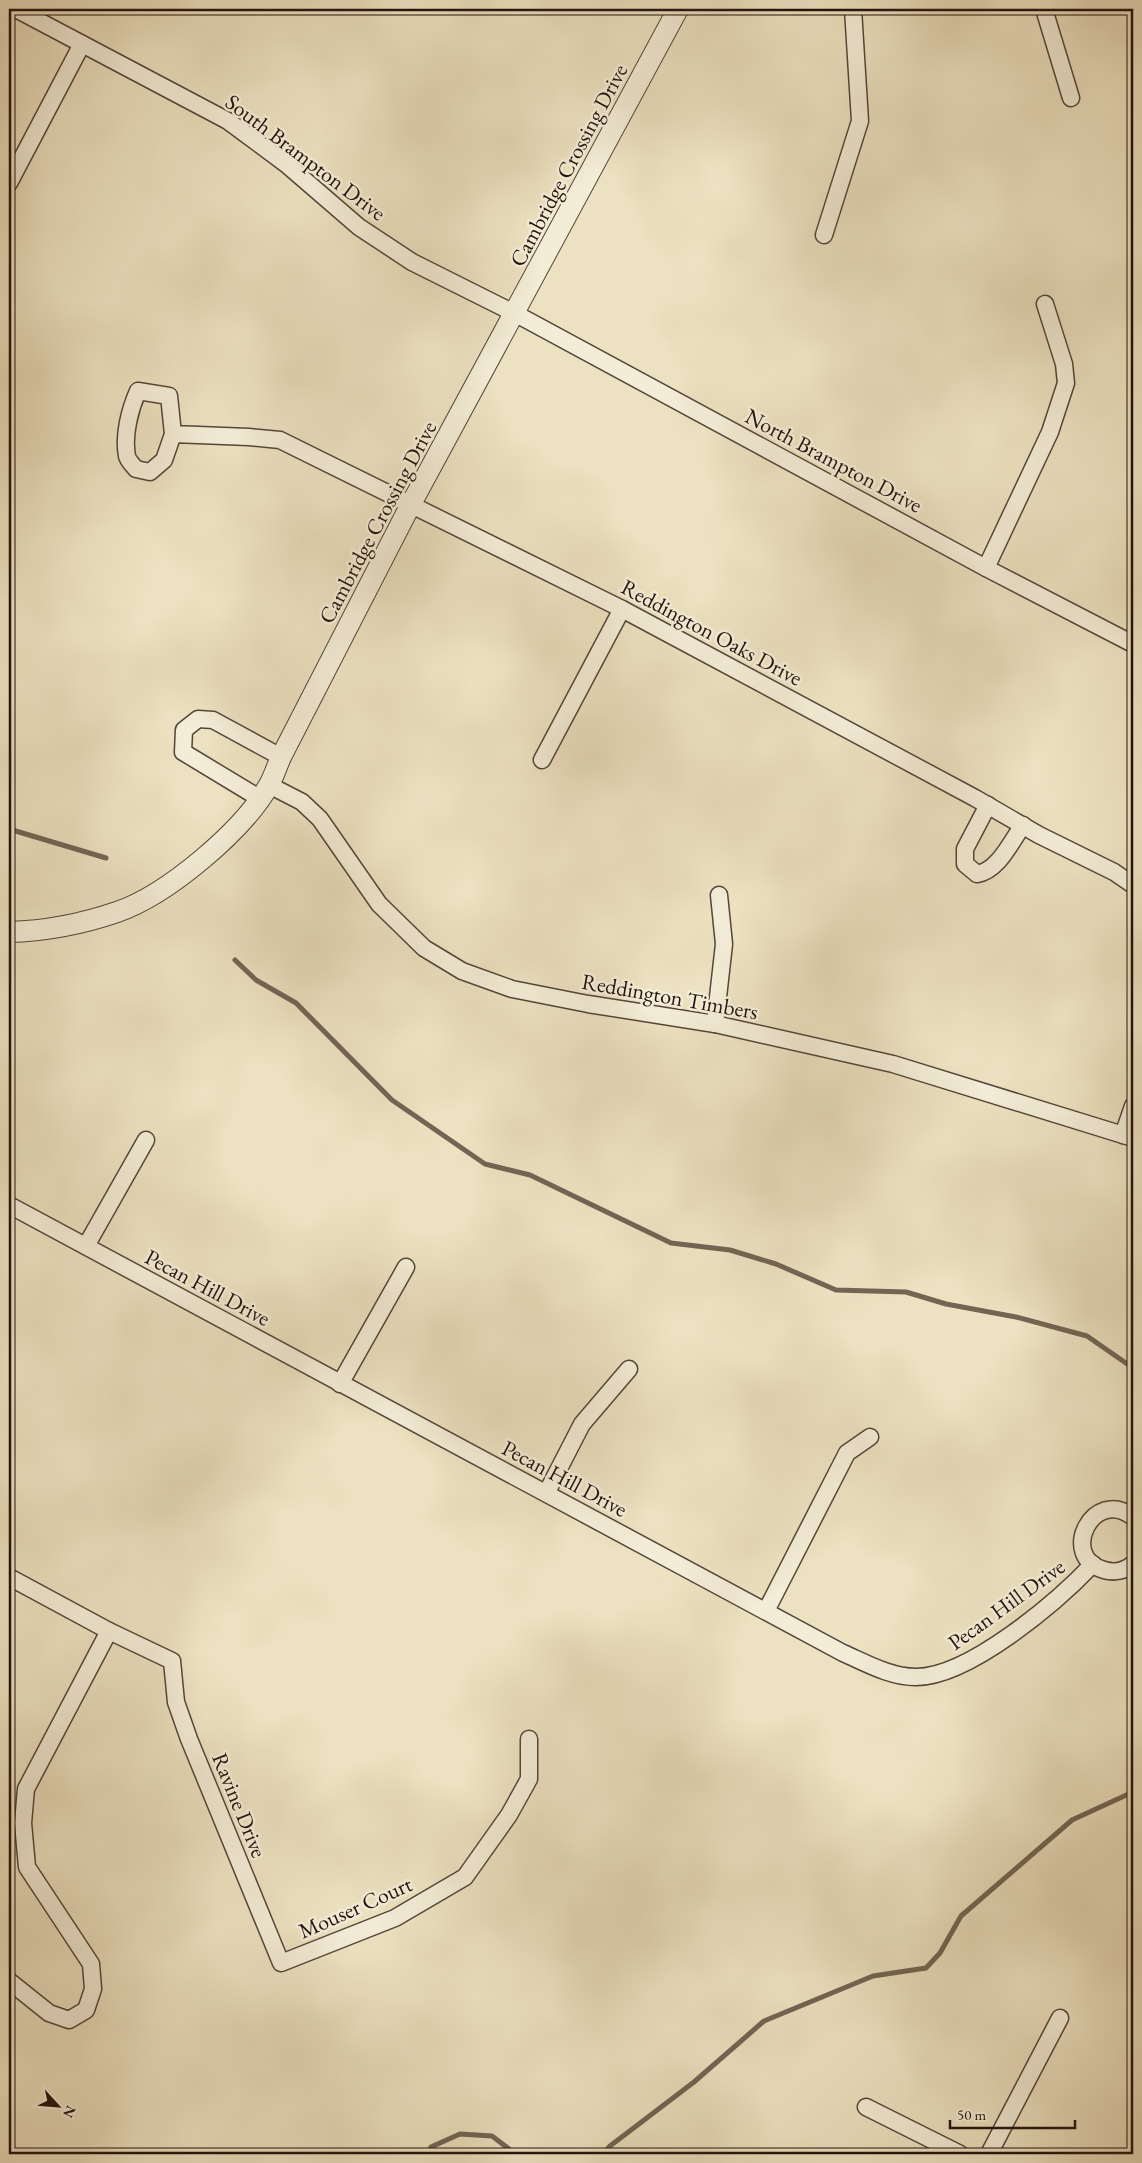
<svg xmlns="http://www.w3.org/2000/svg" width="1142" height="2163" font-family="'EB Garamond',serif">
	<rect width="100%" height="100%" fill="#ece1c0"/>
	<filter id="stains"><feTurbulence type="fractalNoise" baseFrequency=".004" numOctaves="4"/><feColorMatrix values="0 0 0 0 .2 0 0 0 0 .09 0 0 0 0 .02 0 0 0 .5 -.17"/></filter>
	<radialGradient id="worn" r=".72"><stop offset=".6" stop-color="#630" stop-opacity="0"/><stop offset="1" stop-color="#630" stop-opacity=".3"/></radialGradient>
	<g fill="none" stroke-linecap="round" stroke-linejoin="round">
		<g stroke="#726554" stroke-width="5">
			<polyline points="9,829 106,858"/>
			<polyline points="235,960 256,980 296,1003 392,1100 485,1164 530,1175 671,1243 730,1250 776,1264 836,1290 906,1292 946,1304 1016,1317 1087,1336 1133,1368"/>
			<polyline points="428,2154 431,2147 460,2134 492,2136 509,2149 508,2154"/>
			<polyline points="603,2154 610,2146 694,2082 764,2021 873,1976 926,1968 940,1953 961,1916 1072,1820 1133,1792"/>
		</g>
		<defs>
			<g id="minor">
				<polyline points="16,9 228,121 286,164 359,227 412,262 516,314 986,568 1133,644"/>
				<polyline points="1044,9 1071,98"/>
				<polyline points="9,183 82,44"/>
				<polyline points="824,235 860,121 853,9"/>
				<path d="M173,434L169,396L138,391C130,409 123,435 127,456C128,461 133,465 136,469L150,472L164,460L173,434L249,437L280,440L622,609L975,798L1039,835L1114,872L1133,885"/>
				<polyline points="986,568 1050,432 1066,383 1064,364 1045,304"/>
				<polyline points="542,760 622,609"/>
				<polyline points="269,785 302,802 320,819 379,904 424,948 462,971 512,989 588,1004 715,1024 893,1064 1133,1138"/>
				<polyline points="259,798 183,752 184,730 198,719 213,720 281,757"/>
				<path d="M988,805L965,849V864L977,874C998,871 1011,842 1023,825"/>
				<polyline points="715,1024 724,944 719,895"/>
				<polyline points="1123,1135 1133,1106"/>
				<path d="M9,1205L843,1653C866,1663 890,1677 916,1677C969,1677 1057,1602 1093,1564"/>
				<polyline points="86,1246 146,1140"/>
				<polyline points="340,1384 406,1267"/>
				<polyline points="547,1492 582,1424 629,1369"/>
				<path d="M1133,1517C1093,1486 1058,1557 1104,1570C1114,1573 1125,1571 1133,1564"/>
				<polyline points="9,1577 109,1631 172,1661 176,1702 189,1739 281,1963 395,1918 465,1877 509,1815 529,1779 529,1739"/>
				<polyline points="766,1611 847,1453 870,1437"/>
				<polyline points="9,1981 49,2013 69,2020 86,2010 93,1989 91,1964 27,1867 23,1823 26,1789 109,1631"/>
				<polyline points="866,2107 960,2154"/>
				<polyline points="989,2154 1060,2018"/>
			</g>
			<path id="tertiary" d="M9,932C46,931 82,924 117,912C167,895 243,831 269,785C274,776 277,766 281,757L411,504L678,9"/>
		</defs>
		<use href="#minor" stroke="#54463a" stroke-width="19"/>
		<use href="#tertiary" stroke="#54463a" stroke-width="22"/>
		<use href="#minor" stroke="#f3ecd6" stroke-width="16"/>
		<use href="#tertiary" stroke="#f3ecd6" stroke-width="20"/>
	</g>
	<g text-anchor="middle" stroke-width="5" stroke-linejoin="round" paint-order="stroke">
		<g font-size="22" fill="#22130d" stroke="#f3ecd6">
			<text transform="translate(306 157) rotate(37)" y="8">South Brampton Drive</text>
			<text transform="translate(568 165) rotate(-62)" y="8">Cambridge Crossing Drive</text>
			<text transform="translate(834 460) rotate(28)" y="8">North Brampton Drive</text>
			<text transform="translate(377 522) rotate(-62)" y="8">Cambridge Crossing Drive</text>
			<text transform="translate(712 632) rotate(28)" y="8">Reddington Oaks Drive</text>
			<text transform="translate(670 996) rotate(10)" y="8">Reddington Timbers</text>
			<text transform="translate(208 1287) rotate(28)" y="8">Pecan Hill Drive</text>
			<text transform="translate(565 1478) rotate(28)" y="8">Pecan Hill Drive</text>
			<text transform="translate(1006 1604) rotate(-36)" y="8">Pecan Hill Drive</text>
			<text transform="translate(240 1805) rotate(68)" y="8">Ravine Drive</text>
			<text transform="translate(355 1907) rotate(-24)" y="8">Mouser Court</text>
		</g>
	</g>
	<rect width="1142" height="2163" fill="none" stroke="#ece1c0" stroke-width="30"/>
	<rect x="10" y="10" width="1122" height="2143" fill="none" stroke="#22130d" stroke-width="2.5"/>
	<rect x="15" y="15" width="1112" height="2133" fill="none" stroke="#22130d"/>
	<g transform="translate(58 2106) rotate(116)" stroke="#f3ecd6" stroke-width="4" paint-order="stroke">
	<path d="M0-4L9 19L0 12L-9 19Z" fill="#22130d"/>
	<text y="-8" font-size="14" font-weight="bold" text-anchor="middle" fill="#22130d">N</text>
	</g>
	<path d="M950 2120v8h125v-8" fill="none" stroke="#22130d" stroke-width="2.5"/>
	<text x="957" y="2120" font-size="15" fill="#22130d" stroke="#f3ecd6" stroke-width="4" paint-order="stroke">50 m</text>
	<rect width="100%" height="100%" filter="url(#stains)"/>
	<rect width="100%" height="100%" fill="url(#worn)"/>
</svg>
